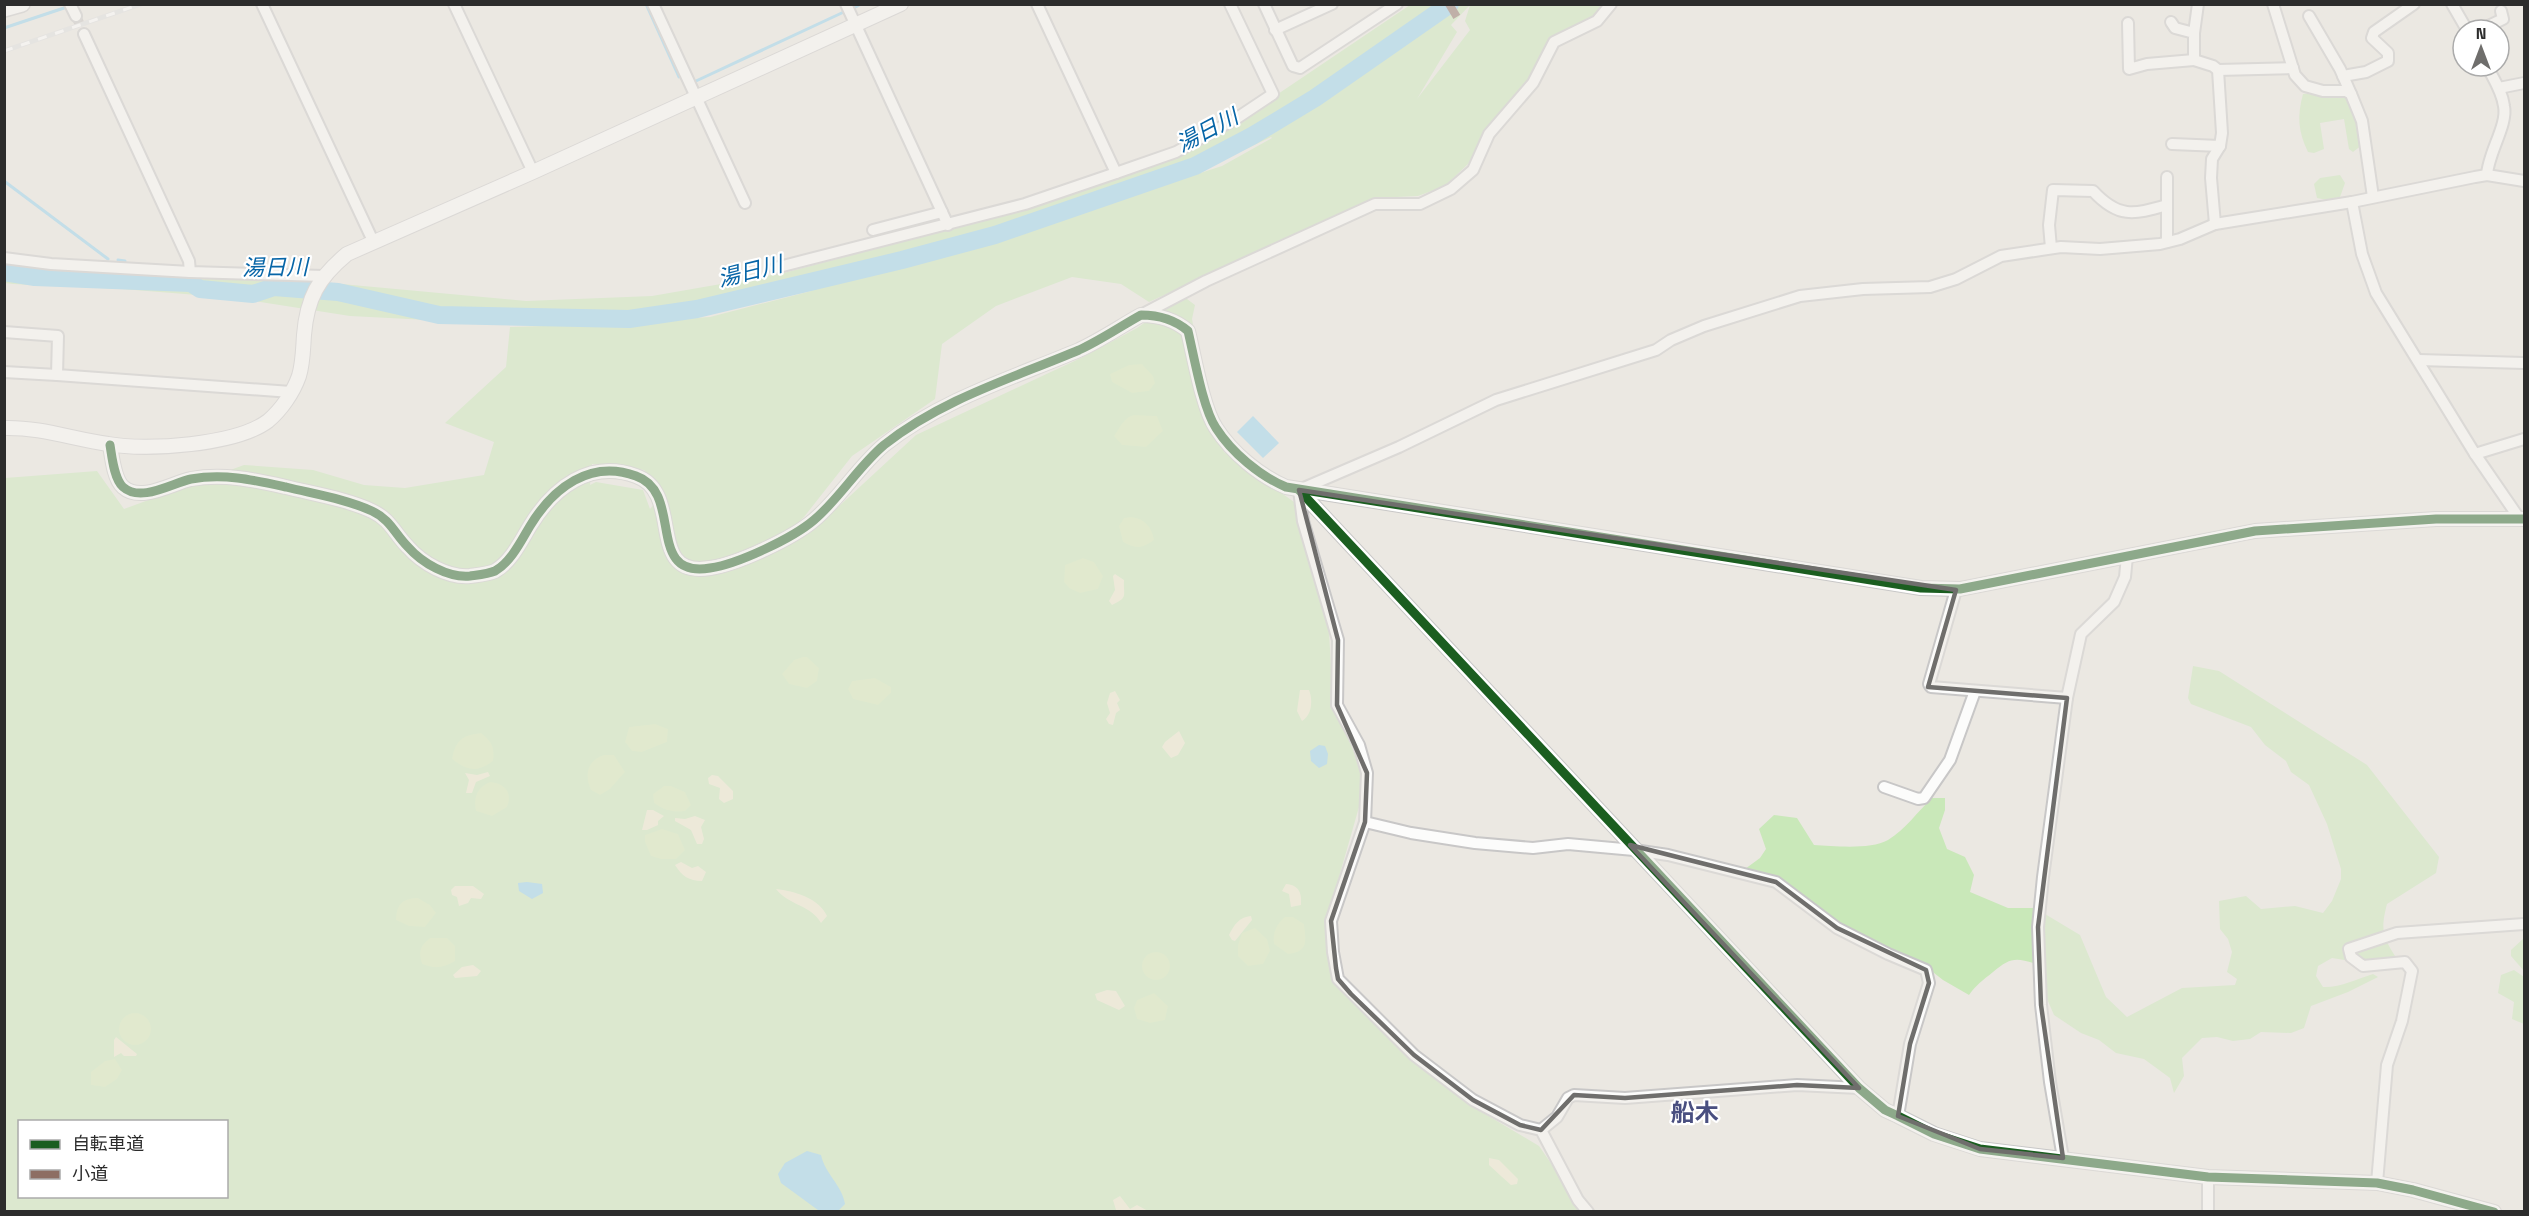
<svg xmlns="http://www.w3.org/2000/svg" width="2529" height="1216" font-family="'Space Grotesk','Noto Sans JP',sans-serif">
	<rect width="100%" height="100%" fill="#ebe8e2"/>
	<g fill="#c9e8b9" fill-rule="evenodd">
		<path d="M1410,5H1608L1598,15L1550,40L1532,75L1508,103L1468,164L1445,186L1418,196L1375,198L1149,302L1121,284L1072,277L996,306L942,344L935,399L852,456L804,517L767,552L810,533L916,435L1083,357L1137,328L1183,296L1195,305L1192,319L1209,412L1224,452L1294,502L1329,631L1333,704L1353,750L1362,778L1361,800L1327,919L1333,981L1409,1058L1475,1108L1539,1146L1584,1211H5V478L97,471L124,509L244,465L313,470L364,485L405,488L484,475L494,442L445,423L506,367L510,327L610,324L487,323L350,316L235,298L122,289L13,284L5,283V265L298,280L526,301L652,296L784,273L945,230L1130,172L1272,98ZM1470,5L1465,21L1470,30L1417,99L1457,32L1451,25ZM1272,138L1222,166L1185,178L1271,137ZM815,290L710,317L646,321L699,315ZM592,464L644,470L664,493L650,509L643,490L596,482L590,485ZM20,1122H226V1196H20Z"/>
		<path d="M2312,93L2347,96L2357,116L2362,145L2353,152L2349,149L2344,119L2320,123L2324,149L2314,153L2308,152C2298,131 2297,116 2303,94Z"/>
		<polygon points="2340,175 2345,183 2340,197 2327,200 2317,198 2314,184 2320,178"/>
		<path d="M2193,666L2219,671L2367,765L2439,857L2436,873L2387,904C2380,931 2383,937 2397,959L2376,965L2332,958L2318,966L2316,976L2323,987C2339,988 2357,979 2373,974L2378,977L2348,992L2311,1006L2304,1028L2291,1033L2261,1032L2250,1039L2233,1041L2217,1037L2202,1038L2182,1058L2184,1076L2174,1093L2170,1078L2144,1059L2116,1053L2099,1040L2081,1033L2054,1015L2041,985L2036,964C2015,957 2010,958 1993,972C1983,980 1976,985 1969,995L1943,980L1920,962L1900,957L1856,936L1780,881L1745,869L1760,858L1766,849L1759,829L1774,815L1797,818L1814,845C1834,846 1870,850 1888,840C1905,830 1918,811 1932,798H1945V810L1939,828L1947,849L1965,857L1974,875L1970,892L2008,908H2035L2080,935L2106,997L2127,1017L2182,988L2235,985L2237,979L2227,972L2232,952L2228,939L2220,929L2219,901L2246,896L2261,909L2295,906L2323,913L2332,901L2341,879V869L2327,824L2309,785L2291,772L2286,761L2265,745L2251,727L2191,704L2188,698Z"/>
		<polygon points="2524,938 2524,971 2511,956 2511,950"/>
		<polygon points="2514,970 2524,977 2524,1024 2512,1019 2514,1002 2498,993 2501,975"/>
	</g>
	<g fill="#f0eccf">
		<path d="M1115,574L1124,580C1123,596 1129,597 1112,605L1109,601L1115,590L1113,576Z"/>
		<path d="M1300,690H1309C1313,700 1312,715 1302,721L1297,711Z"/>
		<polygon points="1115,691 1120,700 1117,703 1120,710 1116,713 1113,725 1109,724 1106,719 1110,713 1107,703 1110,693"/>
		<polygon points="1179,731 1185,743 1178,755 1171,758 1162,747 1165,742"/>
		<polygon points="488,772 490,776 476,782 472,793 466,793 469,780 465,773 477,775"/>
		<polygon points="712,775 718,776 733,791 733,799 724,803 719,799 720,788 709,784 708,778"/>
		<polygon points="647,810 653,810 664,816 658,821 658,825 647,830 642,830"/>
		<polygon points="695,816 705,820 701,827 704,839 702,844 697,844 691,830 675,821 675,818 685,819"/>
		<path d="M681,862L692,868L698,866L706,872L702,881C689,881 682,876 675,865Z"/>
		<path d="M1286,884C1299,885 1302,893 1301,905L1291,907L1289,894L1282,891Z"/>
		<polygon points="455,886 473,886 484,894 481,899 471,898 468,903 459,906 457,897 452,895 451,890"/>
		<path d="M776,889C794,891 819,898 827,916L821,923C811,905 788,905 776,889Z"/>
		<path d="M1251,916L1252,920L1235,941L1232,940L1229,935C1234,925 1239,917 1251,916Z"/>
		<polygon points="473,965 481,971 477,976 455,978 453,975 462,967"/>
		<polygon points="1107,990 1116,991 1125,1006 1119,1010 1097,1000 1095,994"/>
		<polygon points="116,1037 137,1054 136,1056 124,1056 121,1053 114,1057 114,1040"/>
		<path d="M1489,1158L1499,1160L1518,1179L1517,1184L1511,1185C1504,1179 1497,1172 1489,1165Z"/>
		<polygon points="1120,1196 1130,1209 1137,1205 1148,1211 1116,1210 1113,1200"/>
	</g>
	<g fill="#d4ecb7">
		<polygon points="1142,364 1153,376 1155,383 1149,391 1132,393 1112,382 1110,374 1129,365"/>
		<path d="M1134,415L1157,416L1163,431L1146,447L1122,445L1114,436C1120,427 1124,417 1134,415Z"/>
		<path d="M1131,517C1144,518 1152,527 1154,540C1142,549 1136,549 1123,542L1119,526L1124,518Z"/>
		<polygon points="1083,558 1094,562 1103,576 1098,589 1080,593 1069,588 1064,582 1065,565"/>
		<polygon points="803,657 807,657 819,668 817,681 807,688 789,684 782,674 794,660"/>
		<polygon points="875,678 891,687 891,693 878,705 853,699 848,689 852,681"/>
		<polygon points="655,724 668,729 667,742 642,752 632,751 625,742 629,727"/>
		<path d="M481,733C492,741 495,748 493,761C477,773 467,771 452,759C455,740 463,735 481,733Z"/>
		<path d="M604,755H614L625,772L610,789L600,795L591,790C584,775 587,760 604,755Z"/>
		<path d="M490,782C505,783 513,793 507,807L492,816L476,811C473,798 477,787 490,782Z"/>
		<path d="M664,786H671L685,792L691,805L685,811C673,813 664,810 654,803L653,794Z"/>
		<polygon points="662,829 678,834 685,850 676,859 661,859 651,856 645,842 645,835"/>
		<path d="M418,898L430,905L436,913L425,927L409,926L396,920C396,904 403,898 418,898Z"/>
		<path d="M1285,917H1293L1304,924C1306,941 1309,952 1288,954L1274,944C1272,933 1277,923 1285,917Z"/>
		<polygon points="1255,928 1267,939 1270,951 1263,964 1248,966 1238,956 1238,945 1242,933"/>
		<path d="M430,938H447L455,946V961C444,968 434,969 422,964C418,951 420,946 430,938Z"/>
		<circle cx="1156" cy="966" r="14"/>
		<polygon points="1154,993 1168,1006 1165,1020 1150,1023 1137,1019 1134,1008 1137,1000"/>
		<circle cx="135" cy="1029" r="16"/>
		<polygon points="115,1059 122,1070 117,1079 105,1087 91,1085 91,1072 105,1061"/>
	</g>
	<g fill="#92d2f0">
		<polygon points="1253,416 1279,443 1263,458 1237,432"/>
		<polygon points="1319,745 1325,746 1328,754 1327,764 1319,768 1311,761 1310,751"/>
		<polygon points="527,882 542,884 543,893 532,899 519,891 518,883"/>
		<path d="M807,1151L821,1155C825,1174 842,1185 845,1204L839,1210H818L781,1183L778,1174L785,1163Z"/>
	</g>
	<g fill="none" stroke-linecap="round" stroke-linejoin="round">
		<g stroke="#92d2f0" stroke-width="3">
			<polyline points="646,4 679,77"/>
			<polyline points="852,9 861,4"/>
			<polyline points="4,28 67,7"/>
			<polyline points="696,81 846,11"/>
			<polyline points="4,181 108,259"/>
			<polyline points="118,260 125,261"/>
		</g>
		<polyline stroke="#92d2f0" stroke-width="18" points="4,272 35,277 191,283 200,289 253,294 274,287 338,292 439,315 629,319 697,309 902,260 995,235 1195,166 1252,136 1315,98 1450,4"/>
		<polyline stroke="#c5c2be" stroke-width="10" stroke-dasharray="10 5" stroke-linecap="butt" points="76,16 84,34"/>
		<defs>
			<g id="minor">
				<polyline points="70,4 76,16"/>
				<polyline points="262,4 373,241"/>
				<polyline points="454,4 533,172"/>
				<polyline points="653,4 745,203"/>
				<polyline points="846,4 948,225"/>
				<polyline points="1037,4 1116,173"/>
				<polyline points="1264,4 1293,66 1300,68 1397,4"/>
				<polyline points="2273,4 2295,75 2305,86 2323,91 2346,91 2351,94 2362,121 2373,197"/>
				<polyline points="2452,4 2467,30"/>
				<polyline points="2309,16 2340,69 2351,94"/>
				<polyline points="2171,22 2175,28 2194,33 2194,60 2213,66 2218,70 2222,133 2220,146 2212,159 2211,178 2215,224"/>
				<polyline points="2128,23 2129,69 2147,64 2194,60"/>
				<polyline points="1275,30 1332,4"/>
				<polyline points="2480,30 2503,19 2501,11"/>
				<polyline points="2194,33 2198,4"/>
				<polyline points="84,34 189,261 190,272"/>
				<polyline points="2218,70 2293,68"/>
				<polyline points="2343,76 2366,72 2388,61 2388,53 2372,38 2374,32 2414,4"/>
				<polyline points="2499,88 2524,83"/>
				<polyline points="2172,144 2220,146"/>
				<path d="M2487,175C2488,153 2508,125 2504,106C2502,91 2493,78 2487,66"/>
				<polyline points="2352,202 2362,254 2376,293 2475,454 2519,518"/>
				<polyline points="873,230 942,212"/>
				<polyline points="2167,242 2167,177"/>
				<path d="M2051,248L2049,225L2053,190L2093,191C2118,218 2133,215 2167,205"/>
				<polyline points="4,258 51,264 190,272 324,276"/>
				<polyline points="775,268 1025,204 1116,173 1176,152 1237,118 1273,94 1230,4"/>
				<polyline points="1141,315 1206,281 1375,204 1420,204 1451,189 1473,170 1489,134 1533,83 1554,42 1597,21 1611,4"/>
				<polyline points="4,332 58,336 57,375 291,392"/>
				<polyline points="2419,360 2524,363"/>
				<polyline points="4,372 57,375"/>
				<polyline points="2475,454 2524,439"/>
				<polyline points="1956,590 1929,684 1931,687 2067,698"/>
				<polyline points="1884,787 1918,799 1924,798 1950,760 1975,691"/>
				<polyline points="1365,822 1411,833 1475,843 1533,848 1568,844 1634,850 1668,855 1776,882 1837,928 1888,954 1926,970 1929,983 1910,1044 1898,1116"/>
				<polyline points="1541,1130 1557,1117 1568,1098 1574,1095 1625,1098 1797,1085 1859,1088"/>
				<polyline points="2063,1158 2050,1082 2041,1005 2038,927 2043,877 2067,698 2081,634 2114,602 2125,577 2127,556"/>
				<polyline points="2208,1177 2208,1212"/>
				<polyline points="2377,1183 2387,1065 2402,1021 2412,971 2405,962 2363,966 2351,957 2349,949 2397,933 2524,924"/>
				<polyline points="1588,1212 1578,1200 1541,1130 1520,1125 1473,1100 1414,1055 1338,979 1333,952 1331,921 1365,822 1367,773 1359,745 1337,705 1338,640 1303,521 1299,490 1399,447 1496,400 1656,350 1671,340 1704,326 1800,296 1863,289 1930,287 1956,279 2001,256 2061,247 2100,249 2160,244 2180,239 2215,224 2352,202 2475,177 2487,175 2524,181"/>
			</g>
			<g id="tertiary">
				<path d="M4,428C40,427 73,439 108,444C147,451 236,445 268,421C281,410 293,393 299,376C303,363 303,349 304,335C307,298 318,278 347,254L533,172L901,4"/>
				<path d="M110,445C112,457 114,479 123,487C141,503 172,483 191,479C224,473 254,480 286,487C314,494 346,499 372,511C391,520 394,533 408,547C422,563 448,578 470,576C477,575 488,574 495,571C511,562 521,541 530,526C553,488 590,459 636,476C685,493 644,579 710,568C738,564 793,538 814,520C840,498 858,467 884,445C942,399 1013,378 1079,350C1101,340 1121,326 1141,315C1159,315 1174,319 1188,331C1194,356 1203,409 1216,428C1232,453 1260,476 1286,487L1921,588L1960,589L2255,531L2436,519H2524"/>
				<polyline points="1299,490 1859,1088 1885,1110 1898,1116 1934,1134 1980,1149 2208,1177 2377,1183 2413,1190 2494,1212"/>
			</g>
			<polyline id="secondary" points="4,9 22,4"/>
		</defs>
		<use href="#minor" stroke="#c8c7c7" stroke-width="14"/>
		<use href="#tertiary" stroke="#c8c7c7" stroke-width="16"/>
		<use href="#secondary" stroke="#c8c7c7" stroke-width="18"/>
		<use href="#minor" stroke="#fcfcfb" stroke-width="10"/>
		<use href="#tertiary" stroke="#fcfcfb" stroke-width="14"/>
		<use href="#secondary" stroke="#fcfcfb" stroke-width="15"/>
		<defs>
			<polyline id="rail" points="4,51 141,4"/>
		</defs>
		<use href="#rail" stroke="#dedfe0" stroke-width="5"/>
		<use href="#rail" stroke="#fff" stroke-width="3" stroke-dasharray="9" stroke-linecap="butt"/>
		<polyline stroke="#8d6e63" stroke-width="8" stroke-dasharray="15 8" stroke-linecap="butt" points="1449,4 1460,22"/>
		<defs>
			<g id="cycleway">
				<path d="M110,445C112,457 114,479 123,487C141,503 172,483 191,479C224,473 254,480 286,487C314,494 346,499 372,511C391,520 394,533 408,547C422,563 448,578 470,576C477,575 488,574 495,571C511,562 521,541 530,526C553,488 590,459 636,476C685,493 644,579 710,568C738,564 793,538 814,520C840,498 858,467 884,445C942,399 1013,378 1079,350C1101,340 1121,326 1141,315C1159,315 1174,319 1188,331C1194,356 1203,409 1216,428C1232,453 1260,476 1286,487L1921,588L1960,589L2255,531L2436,519H2524"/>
				<polyline points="1299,490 1859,1088 1885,1110 1898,1116 1934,1134 1980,1149 2208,1177 2377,1183 2413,1190 2494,1212"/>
			</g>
		</defs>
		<use href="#cycleway" stroke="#fff" stroke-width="13"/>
		<use href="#cycleway" stroke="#1b5e20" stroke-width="9"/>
	</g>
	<path d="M0 0H2529V1216H0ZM1299,490L1956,590L1928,687L2067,698L2038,927L2041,1005L2063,1158L1980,1149L1898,1116L1910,1044L1929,983L1926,970L1837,928L1776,882L1630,845L1859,1088L1797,1085L1625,1098L1574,1095L1541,1130L1520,1125L1473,1100L1414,1055L1351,994L1338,979L1336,968L1331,921L1365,822L1367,773L1337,705L1338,640Z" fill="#ebe8e2" fill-opacity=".55" fill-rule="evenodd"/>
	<path fill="none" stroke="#6f6e6c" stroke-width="4.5" stroke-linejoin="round" d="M1299,490L1956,590L1928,687L2067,698L2038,927L2041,1005L2063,1158L1980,1149L1898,1116L1910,1044L1929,983L1926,970L1837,928L1776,882L1630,845L1859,1088L1797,1085L1625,1098L1574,1095L1541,1130L1520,1125L1473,1100L1414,1055L1351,994L1338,979L1336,968L1331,921L1365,822L1367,773L1337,705L1338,640Z"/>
	<g text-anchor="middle" stroke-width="4.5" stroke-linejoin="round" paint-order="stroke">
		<g font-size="22" font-style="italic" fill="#0665a7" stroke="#fff">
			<text transform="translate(1207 130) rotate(-28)" y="8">湯日川</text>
			<text transform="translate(275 267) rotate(-1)" y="8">湯日川</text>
			<text transform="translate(750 271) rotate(-14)" y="8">湯日川</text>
		</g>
		<g font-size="24" font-weight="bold" fill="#494f80" stroke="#fff">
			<text x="1695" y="1121">船木</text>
		</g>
	</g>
	<rect width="2529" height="1216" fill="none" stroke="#2c2c2c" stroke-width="12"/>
	<rect x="18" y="1120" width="210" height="78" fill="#ffffff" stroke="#ababab" stroke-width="1.5"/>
	<rect x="30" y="1140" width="30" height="9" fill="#1b5e20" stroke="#ababab" stroke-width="1.5"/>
	<text x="72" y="1150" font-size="18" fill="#2c2c2c">自転車道</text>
	<rect x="30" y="1170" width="30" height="9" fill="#8d6e63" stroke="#ababab" stroke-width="1.5"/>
	<text x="72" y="1180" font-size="18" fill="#2c2c2c">小道</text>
	<g transform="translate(2481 48)"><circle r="28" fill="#ffffff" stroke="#ababab" stroke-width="1.5"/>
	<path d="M0-4.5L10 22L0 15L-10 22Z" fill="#6f6e6c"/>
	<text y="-9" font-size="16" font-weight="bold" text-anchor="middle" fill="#2c2c2c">N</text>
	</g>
</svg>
